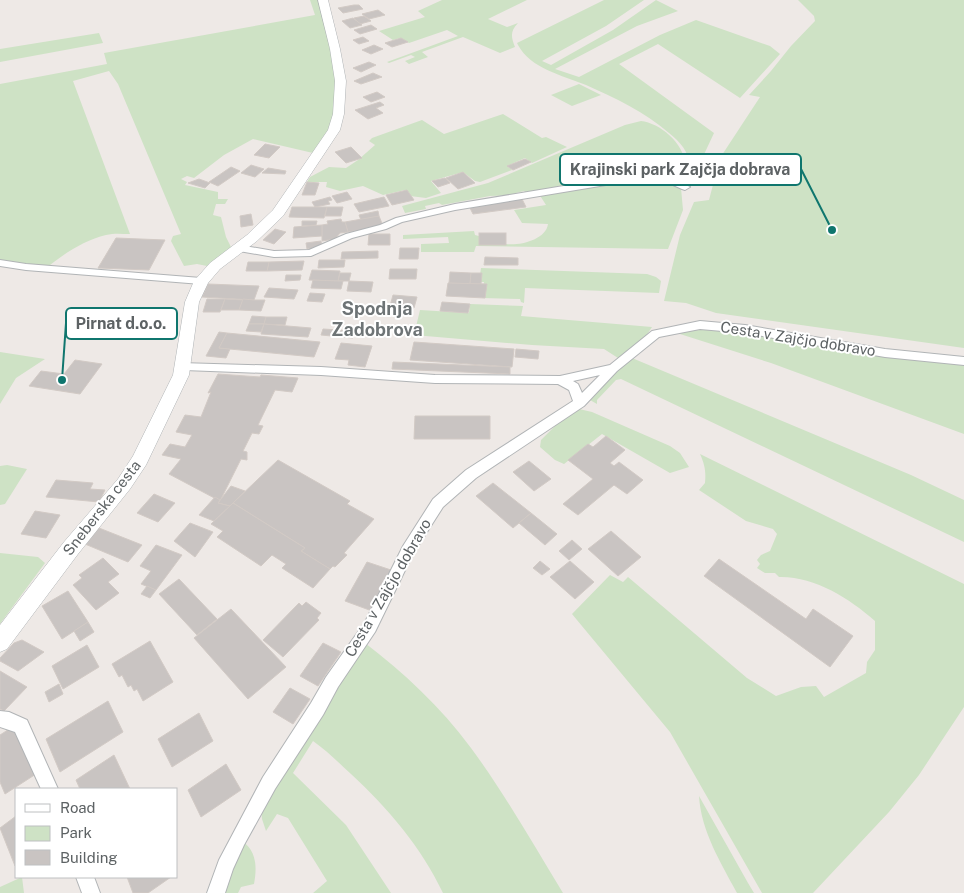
<svg xmlns="http://www.w3.org/2000/svg" width="964" height="893" font-family="'Public Sans',sans-serif">
	<rect width="100%" height="100%" fill="#eee9e6"/>
	<g fill="#cee2c5" fill-rule="evenodd">
		<path d="M310,0H319C328,35 345,89 331,124C327,135 320,144 313,153L253,139L224,155L194,178L187,176L181,179L187,182L185,185L218,192V199H228L225,204H216L213,215L221,217L226,237L231,247L207,266L197,264L184,266L171,241L173,236L181,234L118,84L109,71L73,81L130,234C122,234 114,233 106,235C84,240 62,255 45,269L0,264V84L107,64L104,53L315,15Z"/>
		<path d="M442,0H527L488,19L507,27L518,23C510,31 511,37 515,47L500,53L463,37L422,52L428,57L409,64L405,61L415,57L411,55L389,63L387,62L458,36L447,30L409,43L400,38L393,40L379,31L425,17L418,11Z"/>
		<path d="M604,0H644L606,26L542,61L551,65L613,30L656,0L678,11L637,26L555,69L579,77L660,35L696,20L770,46L780,54L740,98L658,44L619,64L714,133L700,163L689,168C690,152 681,143 669,133C645,112 615,98 586,85C562,75 531,69 518,45L517,43Z"/>
		<polygon points="798,0 964,0 964,348 716,313 686,303 664,301 680,235 694,202 709,200 720,158 760,97 749,95 771,71 791,46 815,21 814,16"/>
		<polygon points="99,33 103,43 0,62 0,49"/>
		<polygon points="579,84 601,95 572,106 551,95"/>
		<polygon points="503,114 542,138 546,137 567,147 532,163 525,158 507,166 512,170 480,182 475,181 463,172 431,181 441,193 426,198 410,196 405,190 383,195 363,186 340,191 326,187 327,182 307,182 310,177 329,167 346,168 358,160 375,145 369,141 372,138 422,120 444,134"/>
		<path d="M641,121C661,123 689,147 684,169L663,175L526,193L524,191L516,193L517,195L490,196L442,205L439,203L425,206L426,209L405,213L402,206L488,183L625,125ZM677,154L680,165L667,168L567,184L559,174Z"/>
		<path d="M649,177L662,178L681,188L683,210L668,249L476,246L474,252H421V244L449,243L448,237L403,239V235L474,231L475,235C485,237 496,243 506,244C519,246 546,240 548,224L522,223L514,210L546,205L539,194Z"/>
		<polygon points="481,268 647,274 656,277 661,281 659,293 525,288 524,303 521,302 520,299 482,298 484,282 479,282"/>
		<polygon points="470,304 523,306 521,316 652,327 646,336 618,358 604,349 532,345 414,335 420,310 469,313"/>
		<polygon points="724,329 879,355 964,364 964,434 771,363 680,334 678,331"/>
		<polygon points="0,352 45,359 16,378 0,404"/>
		<polygon points="632,358 911,475 964,500 964,542 621,379 616,380 597,400 597,404 590,400 590,398 615,372"/>
		<polygon points="579,409 592,412 670,446 680,453 689,467 670,473 602,434 564,464 555,460 540,447 541,440 555,426"/>
		<path d="M700,454L964,584V707L919,775L889,812L813,893H762L670,732L572,614L610,575L623,582L628,577L747,678L776,696L801,687L816,686L824,697L866,673L867,662L875,650V621C849,598 814,576 779,577L775,573H765L757,568L760,564L757,560L761,555L770,551L777,534L773,529L746,521L699,490L705,483C706,472 705,465 700,454Z"/>
		<polygon points="7,465 27,469 5,504 0,505 0,466"/>
		<polygon points="0,553 38,557 45,563 0,624"/>
		<path d="M365,643C404,673 441,707 471,748C505,794 533,844 563,893H443C421,847 388,808 351,774C338,762 327,751 313,741L293,773L346,825L391,893H313L327,881L288,818L277,814L266,831L262,819L261,807Z"/>
		<path d="M699,796L748,883L754,893H737C721,863 701,831 699,796Z"/>
		<path d="M242,841C257,851 257,868 254,884L241,887L238,893H223Z"/>
		<polygon points="22,877 24,893 0,893 0,887"/>
	</g>
	<g fill="#c9c4c2" stroke="#d2cac5">
		<polygon points="354,5 359,5 363,9 343,13 338,8"/>
		<polygon points="378,10 385,15 369,19 362,14"/>
		<polygon points="364,16 371,21 360,24 354,18"/>
		<polygon points="353,18 362,25 350,28 342,21"/>
		<polygon points="371,25 377,29 360,34 354,30"/>
		<polygon points="363,37 369,41 359,44 353,40"/>
		<polygon points="401,38 408,42 392,47 385,43"/>
		<polygon points="374,45 383,49 371,54 362,50"/>
		<polygon points="369,62 376,65 361,72 353,68"/>
		<polygon points="373,73 382,77 361,84 354,81"/>
		<polygon points="377,92 385,97 371,102 363,97"/>
		<polygon points="380,102 384,105 376,108 383,113 368,119 355,110"/>
		<polygon points="265,144 280,147 269,158 254,155"/>
		<polygon points="351,147 362,158 346,163 335,152"/>
		<polygon points="525,159 531,162 513,170 507,166"/>
		<polygon points="251,165 264,169 255,177 241,173"/>
		<polygon points="231,167 240,171 218,186 209,182"/>
		<polygon points="268,168 286,171 285,174 262,173"/>
		<polygon points="463,172 475,183 458,189 446,178"/>
		<polygon points="445,178 450,183 438,187 432,181"/>
		<polygon points="199,179 210,183 205,188 188,183"/>
		<polygon points="307,182 319,183 315,195 302,195"/>
		<polygon points="407,190 414,200 392,205 386,195"/>
		<polygon points="347,192 352,199 337,203 332,196"/>
		<polygon points="330,197 332,200 328,201 330,204 315,207 312,202"/>
		<polygon points="384,197 389,206 359,212 354,204"/>
		<polygon points="522,199 526,207 473,214 470,208"/>
		<polygon points="292,207 327,207 324,218 289,217"/>
		<polygon points="327,207 343,207 341,216 325,216"/>
		<polygon points="378,211 379,216 361,220 359,215"/>
		<polygon points="251,214 253,225 241,227 240,216"/>
		<polygon points="379,216 383,226 348,232 345,222"/>
		<polygon points="341,219 342,222 345,222 348,232 340,233 335,239 322,241 322,225 328,224 327,221"/>
		<polygon points="302,221 317,221 316,225 302,226"/>
		<polygon points="322,225 322,236 293,238 294,227"/>
		<polygon points="275,229 286,232 274,244 263,240"/>
		<rect x="479" y="233" width="27" height="12"/>
		<polygon points="369,234 390,234 390,245 368,245"/>
		<polygon points="116,238 165,240 149,270 98,268"/>
		<polygon points="321,241 322,247 307,249 306,243"/>
		<polygon points="400,248 419,248 418,259 399,259"/>
		<polygon points="378,251 378,258 341,259 342,252"/>
		<polygon points="485,257 518,258 518,265 484,265"/>
		<polygon points="319,260 345,260 344,267 318,268"/>
		<polygon points="304,261 302,270 267,271 269,262"/>
		<polygon points="248,262 269,262 267,271 246,271"/>
		<polygon points="390,269 417,269 416,279 389,279"/>
		<polygon points="312,270 340,271 338,281 309,280"/>
		<polygon points="450,272 471,273 470,284 449,283"/>
		<polygon points="340,273 351,273 349,281 338,281"/>
		<polygon points="471,273 482,273 481,284 470,284"/>
		<polygon points="286,275 301,275 300,280 285,281"/>
		<polygon points="313,280 338,281 343,281 341,289 311,288"/>
		<polygon points="349,281 373,282 371,292 347,291"/>
		<polygon points="448,283 487,284 485,298 446,296"/>
		<polygon points="208,284 259,286 254,300 202,297"/>
		<polygon points="269,288 298,290 294,299 264,297"/>
		<polygon points="310,293 325,294 322,302 307,301"/>
		<polygon points="393,295 417,297 414,308 390,306"/>
		<polygon points="207,299 225,299 220,312 203,312"/>
		<polygon points="225,299 243,300 239,310 221,310"/>
		<polygon points="243,299 254,300 265,300 261,311 239,310"/>
		<polygon points="442,302 470,304 468,313 440,311"/>
		<polygon points="252,316 266,317 264,324 249,324"/>
		<polygon points="266,317 287,317 285,325 264,324"/>
		<polygon points="249,324 264,324 261,332 246,331"/>
		<polygon points="264,324 311,328 308,337 261,334"/>
		<polygon points="323,329 355,331 353,338 321,335"/>
		<polygon points="219,332 227,333 219,348 230,349 226,358 206,356"/>
		<polygon points="227,333 320,342 314,357 219,348"/>
		<polygon points="414,342 514,349 512,367 410,360"/>
		<polygon points="341,343 372,346 365,367 348,365 349,360 335,359"/>
		<polygon points="516,349 539,351 538,359 515,357"/>
		<polygon points="75,360 102,364 80,394 29,386 41,371 64,374"/>
		<polygon points="393,362 510,367 510,374 392,369"/>
		<polygon points="218,374 260,377 261,375 298,378 292,392 275,390 258,425 263,426 259,434 252,433 243,451 247,452 247,460 241,459 220,501 169,474 181,459 162,455 170,444 185,447 192,435 176,432 185,415 201,417 211,392 208,393"/>
		<polygon points="415,416 490,416 490,439 414,439"/>
		<polygon points="606,436 625,450 610,463 614,466 619,462 643,480 627,494 614,485 578,515 563,504 593,479 568,460 588,444 593,447"/>
		<polygon points="278,460 350,501 347,504 374,519 344,553 347,555 335,567 333,566 330,569 301,551 305,548 233,503"/>
		<polygon points="529,461 551,479 534,491 513,472"/>
		<polygon points="56,480 93,483 90,489 105,490 99,502 46,497"/>
		<polygon points="493,483 531,513 513,528 476,496"/>
		<polygon points="231,486 245,491 230,506 218,503"/>
		<polygon points="154,494 175,503 158,522 137,513"/>
		<polygon points="215,497 220,500 218,503 230,506 214,521 199,515"/>
		<polygon points="233,503 305,548 301,551 330,569 313,588 282,568 286,564 272,555 261,566 217,537 223,531 211,524"/>
		<polygon points="35,511 60,515 46,538 21,534"/>
		<polygon points="531,513 557,534 545,545 519,523"/>
		<polygon points="190,523 213,532 195,557 174,541"/>
		<polygon points="99,528 142,545 128,562 85,544"/>
		<polygon points="611,531 641,557 618,576 588,549"/>
		<polygon points="572,540 582,549 569,560 559,551"/>
		<polygon points="156,545 182,555 156,590 141,584 151,571 140,566"/>
		<polygon points="103,558 119,574 108,582 119,593 96,610 73,585 82,578 79,575"/>
		<polygon points="719,559 806,619 813,609 853,636 830,667 704,576"/>
		<polygon points="540,561 550,569 542,575 533,568"/>
		<polygon points="570,561 594,582 575,599 550,577"/>
		<polygon points="367,562 394,571 372,611 345,601"/>
		<polygon points="179,579 217,619 197,635 159,594"/>
		<polygon points="147,586 156,590 150,598 141,594"/>
		<polygon points="68,591 88,622 62,639 42,606"/>
		<polygon points="306,602 321,613 317,618 319,620 283,657 263,640 299,603 302,606"/>
		<polygon points="231,609 286,667 248,699 194,638"/>
		<polygon points="88,622 94,632 80,641 74,631"/>
		<polygon points="22,640 44,652 18,671 0,661 0,658 14,643"/>
		<polygon points="150,641 173,682 143,701 137,689 134,691 131,685 128,687 122,675 119,677 112,664"/>
		<polygon points="323,643 341,652 318,686 300,676"/>
		<polygon points="87,645 99,667 63,689 52,666"/>
		<polygon points="0,671 27,687 4,711 0,709"/>
		<polygon points="59,684 63,694 49,702 45,692"/>
		<polygon points="290,688 310,699 293,724 273,712"/>
		<polygon points="108,701 123,732 60,772 46,739"/>
		<polygon points="199,713 213,741 172,767 158,739"/>
		<polygon points="14,726 36,774 5,794 0,782 0,735"/>
		<polygon points="114,755 130,789 80,789 76,780"/>
		<polygon points="226,764 241,790 201,817 188,790"/>
		<polygon points="16,816 16,865 15,866 0,828"/>
		<polygon points="127,877 171,877 148,893 133,893"/>
	</g>
	<g fill="none" stroke-linecap="round" stroke-linejoin="round">
		<defs>
			<g id="street">
				<polygon points="663,174 690,187 685,190 682,189 662,180 630,181 455,210 402,222 386,229 352,238 311,256 274,257 239,251 234,248 239,245 274,251 309,250 346,234 380,225 396,218 455,204 630,175"/>
				<polygon points="0,260 26,264 201,278 206,281 201,284 26,270 0,266"/>
				<path d="M700,321L745,325L885,349L964,357V365L885,357L745,333L700,329L659,337L617,371L584,406L476,478L443,507L413,554L375,632L338,687L323,715L275,789L244,845L233,869L225,893H207L219,860L263,777L311,703L326,677L365,622L403,546L433,499L466,470L573,401L569,390L558,384L435,383L321,375L184,370L178,366L180,363L321,367L435,375L560,376L610,365L652,331ZM600,375L582,393L578,384L573,381Z"/>
				<polygon points="0,711 9,712 27,720 58,789 41,789 15,732 0,727"/>
				<polygon points="76,877 94,877 100,893 82,893"/>
			</g>
			<polygon id="secondary" points="318,0 328,0 340,49 346,81 344,114 340,130 283,216 257,241 220,269 208,283 199,302 189,375 146,465 130,489 78,554 7,649 0,652 0,625 64,542 118,479 133,456 173,375 185,302 194,281 210,263 247,235 273,210 328,130 333,114 335,81 330,49"/>
		</defs>
		<use href="#street" stroke="#b1b4b6" stroke-width="2"/>
		<use href="#secondary" stroke="#b0b4b6" stroke-width="1"/>
		<use href="#street" fill="#fff" fill-rule="evenodd"/>
		<use href="#secondary" fill="#fff" fill-rule="evenodd"/>
	</g>
	<g text-anchor="middle" stroke-width="4" stroke-linejoin="round" paint-order="stroke">
		<g font-size="15" fill="#5d6264" stroke="#fff">
			<text transform="translate(798 339) rotate(9)" y="5">Cesta v Zajčjo dobravo</text>
			<text transform="translate(102 508) rotate(-52)" y="5">Sneberska cesta</text>
			<text transform="translate(388 588) rotate(-60)" y="5">Cesta v Zajčjo dobravo</text>
		</g>
		<g font-size="18" font-weight="bold" fill="#6e7476" stroke="#fff">
			<text x="377" y="315">Spodnja<tspan x="377" dy="21">Zadobrova</tspan></text>
		</g>
	</g>
	<path fill="none" stroke="#0f766e" stroke-width="2" d="M832 230L801 169M62 380L66 323"/>
	<g fill="#0f766e" stroke="#fff" stroke-width="2">
		<circle cx="832" cy="230" r="5"/>
		<circle cx="62" cy="380" r="5"/>
	</g>
	<g fill="#fff" stroke="#0f766e" stroke-width="2">
		<rect x="560" y="154" width="241" height="31" rx="5"/>
		<rect x="66" y="308" width="111" height="31" rx="5"/>
	</g>
	<g font-size="16" text-anchor="middle" font-weight="bold" fill="#5d6264">
		<text x="680" y="175">Krajinski park Zajčja dobrava</text>
		<text x="121" y="329">Pirnat d.o.o.</text>
	</g>
	<rect x="15" y="788" width="162" height="90" fill="#ffffff" stroke="#bec0c1"/>
	<rect x="25" y="804" width="25" height="8" fill="#ffffff" stroke="#bec0c1"/>
	<text x="60" y="813" font-size="15" fill="#5d6264">Road</text>
	<rect x="25" y="826" width="25" height="15" fill="#cee2c5" stroke="#bec0c1"/>
	<text x="60" y="838" font-size="15" fill="#5d6264">Park</text>
	<rect x="25" y="850" width="25" height="15" fill="#c9c4c2" stroke="#bec0c1"/>
	<text x="60" y="863" font-size="15" fill="#5d6264">Building</text>
</svg>
